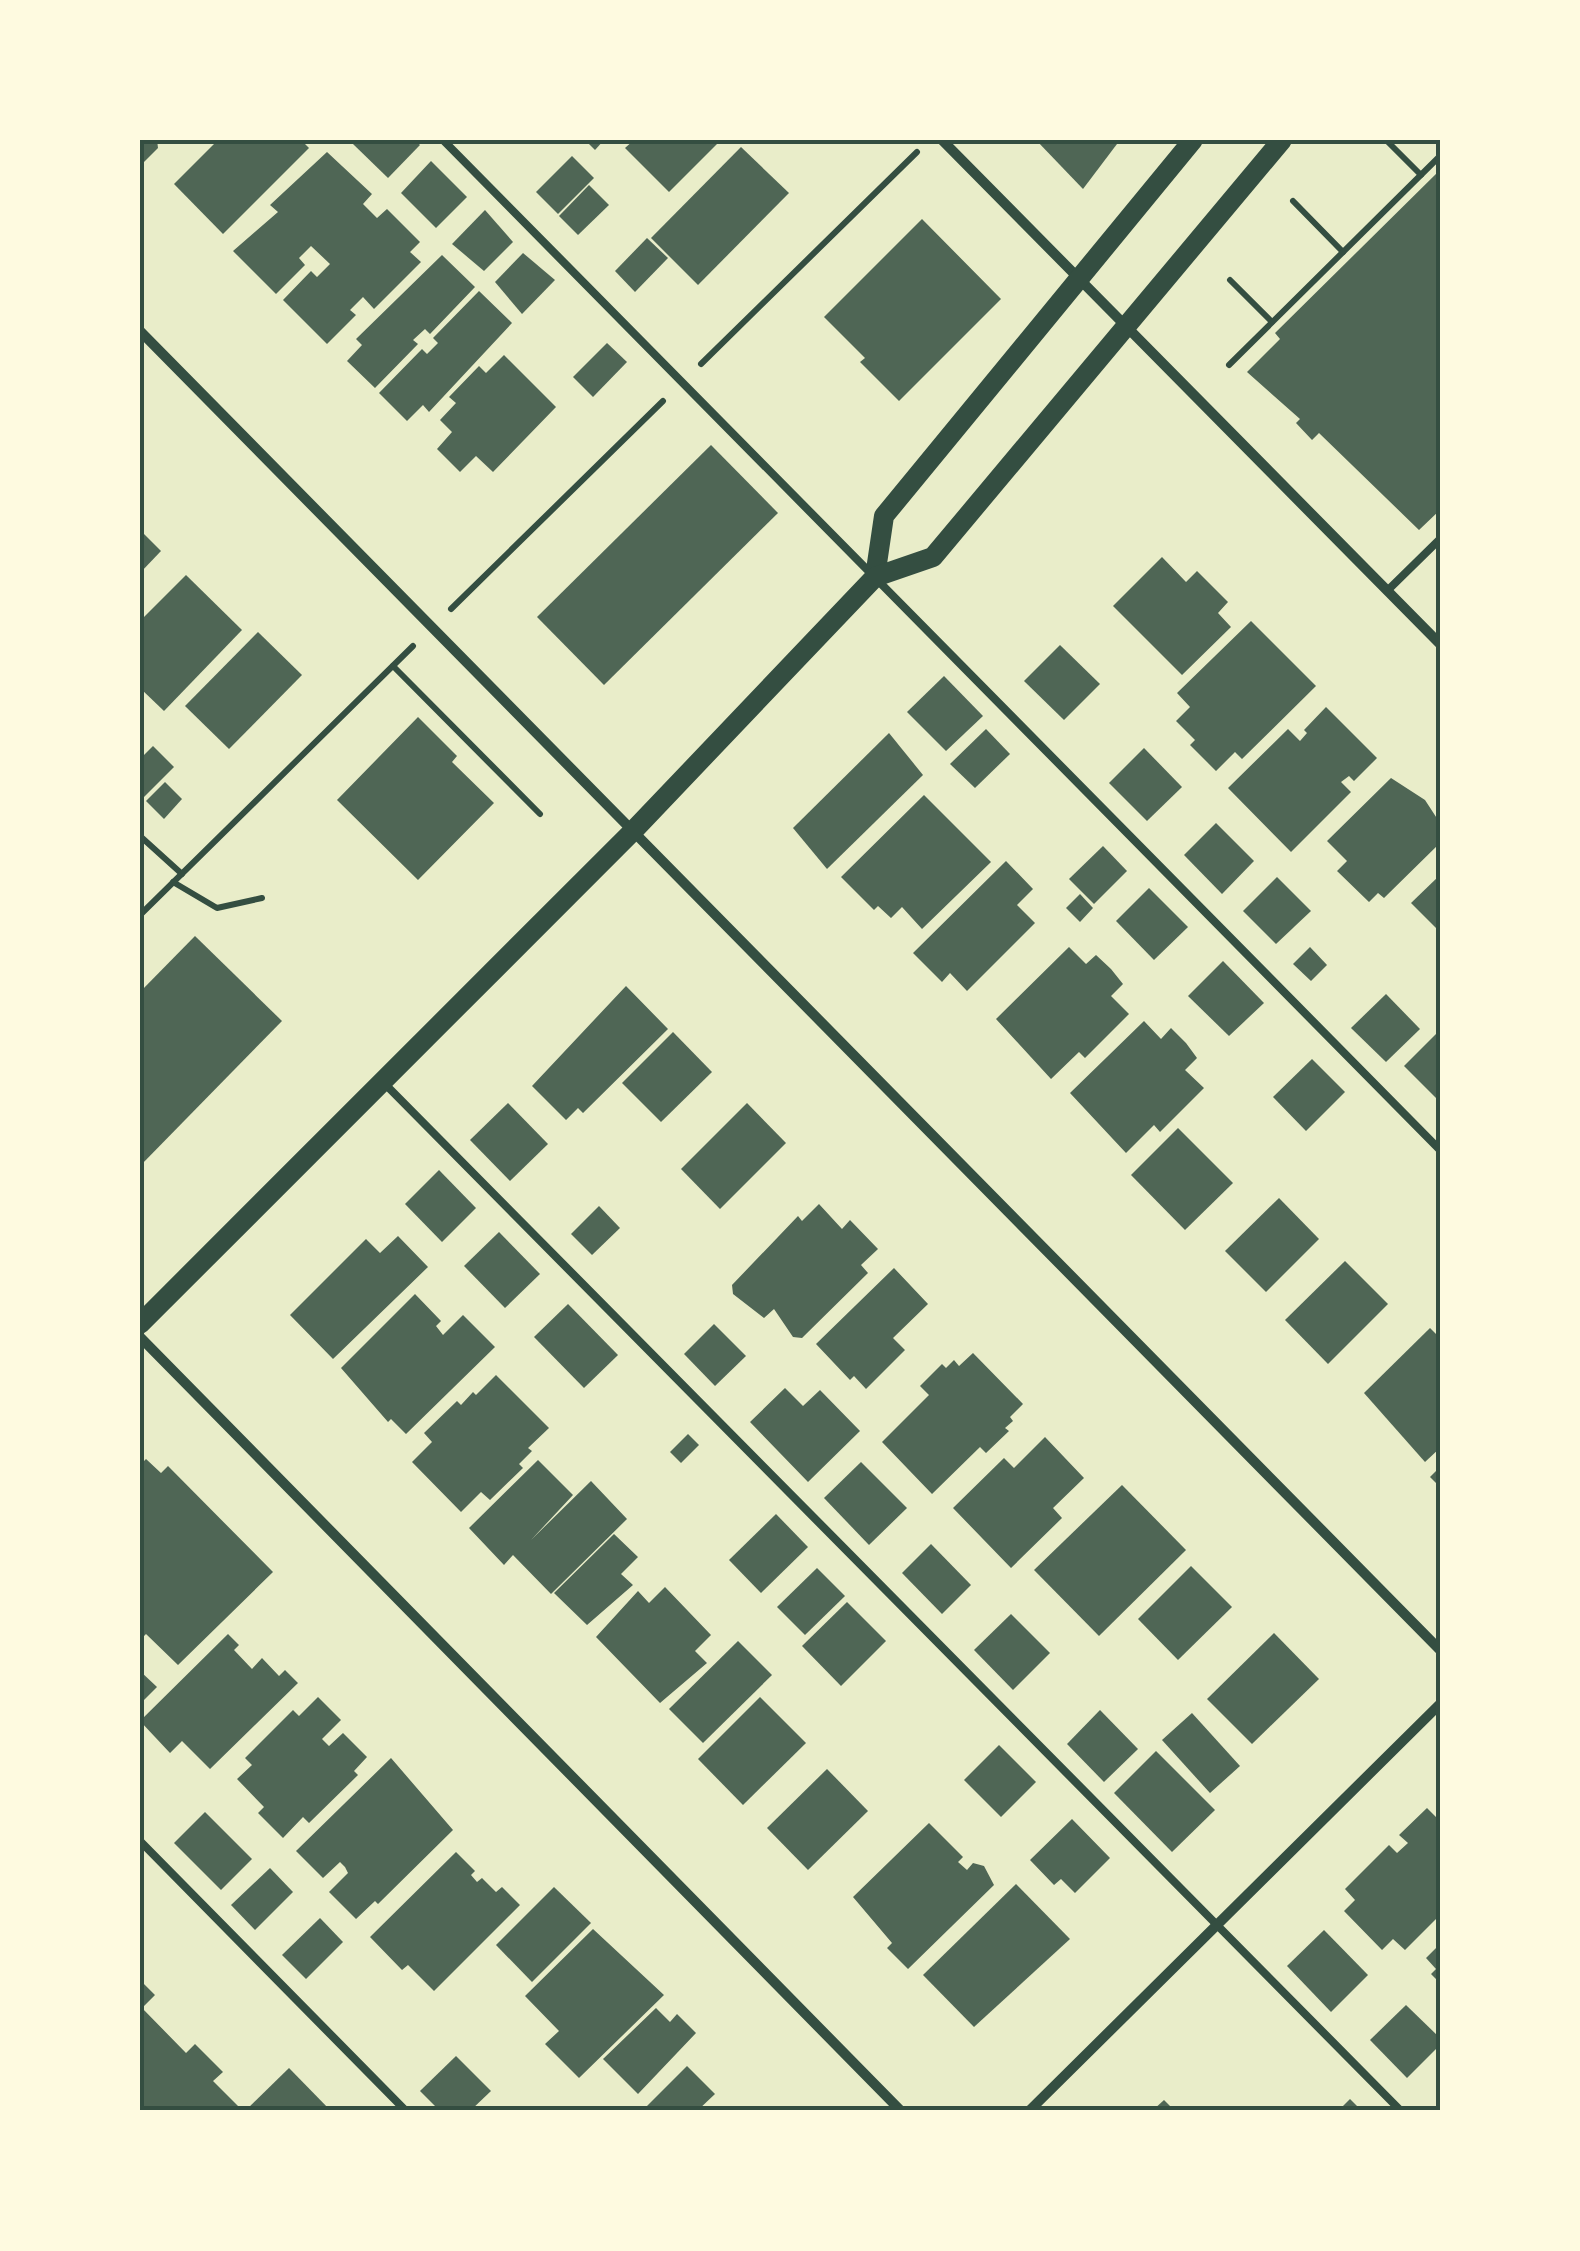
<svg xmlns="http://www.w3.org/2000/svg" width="1580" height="2251" font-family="'Playfair Display',serif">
	<rect width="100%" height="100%" fill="#e9edc9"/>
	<g fill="#4f6655">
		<polygon points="140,140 157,140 158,148 140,166"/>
		<polygon points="218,140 301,140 309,148 223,234 174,184"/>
		<polygon points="357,140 415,140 420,145 388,178 353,144"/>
		<polygon points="585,140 604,140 595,150"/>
		<polygon points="634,140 721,140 669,192 625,148"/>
		<polygon points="1036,140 1120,140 1083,189"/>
		<polygon points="741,147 789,193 698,285 651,238"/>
		<polygon points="327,152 372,194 363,204 377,218 387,209 420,242 410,252 421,262 374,309 363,297 350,310 356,315 327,344 283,300 311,271 317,277 330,264 311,246 299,258 305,265 276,294 233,251 278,212 270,205"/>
		<polygon points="572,156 594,178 558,214 536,192"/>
		<polygon points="431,161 467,197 436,228 401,193"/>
		<polygon points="1440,170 1440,510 1419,530 1319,433 1312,440 1296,423 1300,419 1247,372 1280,339 1275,333"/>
		<polygon points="589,185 609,205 578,235 559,216"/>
		<polygon points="485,210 513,242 484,271 452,244"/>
		<polygon points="922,219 1001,299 899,401 860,362 865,358 824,317"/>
		<polygon points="647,238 668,258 635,292 615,271"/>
		<polygon points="523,253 555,280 522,314 495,282"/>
		<polygon points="442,255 475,287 430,334 425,329 413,340 418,344 375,388 347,361 362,345 356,339"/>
		<polygon points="479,291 512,323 429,412 423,405 407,421 379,393 422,349 427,354 438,343 433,338"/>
		<polygon points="607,343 627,362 593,397 573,377"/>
		<polygon points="504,355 556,407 493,472 476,456 460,472 437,449 452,432 440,420 456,403 449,397 479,366 486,373"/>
		<polygon points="711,445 778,513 604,685 537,617"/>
		<polygon points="140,530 161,551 140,573"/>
		<polygon points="1162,557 1186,582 1197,571 1228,602 1218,613 1231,627 1182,675 1113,606"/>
		<polygon points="186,575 242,630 164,711 140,688 140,621"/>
		<polygon points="1251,621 1316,686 1242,759 1235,752 1216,771 1190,745 1195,740 1176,721 1190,707 1177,693"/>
		<polygon points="258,632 302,675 229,749 185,706"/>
		<polygon points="1060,645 1100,684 1064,720 1024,681"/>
		<polygon points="944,676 983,716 946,751 907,712"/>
		<polygon points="1326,707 1377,758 1354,781 1349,776 1341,782 1351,792 1291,852 1228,788 1288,729 1300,741 1307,733 1304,730"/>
		<polygon points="418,717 457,756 452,762 494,803 418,880 337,800"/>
		<polygon points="986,729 1010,754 975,788 950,764"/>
		<polygon points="889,733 923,775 827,869 793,828"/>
		<polygon points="153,746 174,767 140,801 140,759"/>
		<polygon points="1144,748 1182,787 1147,821 1109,783"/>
		<polygon points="1391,778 1425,800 1440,823 1440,843 1384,898 1378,893 1369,902 1337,871 1347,861 1327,841"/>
		<polygon points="165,782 182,799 164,819 146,801"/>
		<polygon points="924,795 991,862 922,929 902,907 891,918 878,906 874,910 841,877"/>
		<polygon points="1216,823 1254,861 1222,894 1184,855"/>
		<polygon points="1103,846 1127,871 1094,904 1069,879"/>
		<polygon points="1006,861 1033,889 1017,905 1035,923 967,991 950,973 942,982 913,953"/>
		<polygon points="1440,875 1440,932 1411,903"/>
		<polygon points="1277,877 1311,911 1276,944 1243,911"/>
		<polygon points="1149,888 1188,927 1154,960 1116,921"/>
		<polygon points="1080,894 1093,908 1080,922 1066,908"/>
		<polygon points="195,936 282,1021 140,1166 140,992"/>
		<polygon points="1069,947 1086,964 1096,955 1111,969 1123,984 1111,996 1129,1014 1085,1058 1079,1052 1051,1079 996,1019"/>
		<polygon points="1310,947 1327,965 1311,981 1293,964"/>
		<polygon points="1223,961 1264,1003 1229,1036 1188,996"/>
		<polygon points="626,986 668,1029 583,1113 578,1108 566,1120 532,1086"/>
		<polygon points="1386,994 1420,1029 1386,1062 1351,1028"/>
		<polygon points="1144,1021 1161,1039 1171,1028 1186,1043 1197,1058 1185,1070 1204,1088 1160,1132 1154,1125 1126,1153 1070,1093"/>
		<polygon points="1440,1030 1440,1102 1404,1066"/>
		<polygon points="673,1032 712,1072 661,1122 622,1083"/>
		<polygon points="1312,1059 1345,1092 1306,1131 1273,1097"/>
		<polygon points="508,1103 548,1144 510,1181 470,1140"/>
		<polygon points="747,1103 786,1143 720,1209 681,1169"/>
		<polygon points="1178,1128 1233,1183 1185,1230 1131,1175"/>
		<polygon points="439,1170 476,1208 442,1242 405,1204"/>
		<polygon points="1279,1198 1319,1239 1266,1292 1225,1251"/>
		<polygon points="819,1204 842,1229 850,1220 878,1249 861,1265 868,1273 802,1338 793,1337 774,1309 764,1318 733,1294 732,1285 798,1216 802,1221"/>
		<polygon points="599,1206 620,1228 592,1255 571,1234"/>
		<polygon points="499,1232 540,1274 505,1308 464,1266"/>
		<polygon points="398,1236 428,1267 333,1359 290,1315 366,1239 380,1253"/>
		<polygon points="1345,1261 1388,1304 1328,1364 1285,1320"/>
		<polygon points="894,1268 928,1304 893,1338 905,1350 866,1389 854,1376 850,1380 816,1344"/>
		<polygon points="415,1294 441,1321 436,1326 443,1335 463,1315 495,1347 406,1434 391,1419 388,1422 341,1368"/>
		<polygon points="568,1304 618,1355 584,1388 534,1337"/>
		<polygon points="714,1324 746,1356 715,1386 684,1354"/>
		<polygon points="1430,1328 1440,1338 1440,1448 1425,1462 1364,1393"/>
		<polygon points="973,1353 1023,1404 1010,1417 1013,1421 1005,1428 1009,1431 986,1453 980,1447 932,1494 882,1442 929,1395 920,1386 942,1364 946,1368 954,1360 959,1366"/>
		<polygon points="496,1375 549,1428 528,1448 532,1451 519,1464 523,1468 490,1500 481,1492 461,1512 412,1462 432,1442 424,1433 457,1401 461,1405 473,1392 476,1395"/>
		<polygon points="785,1388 803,1406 820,1390 860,1431 808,1482 750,1422"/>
		<polygon points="688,1434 699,1445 681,1463 670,1452"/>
		<polygon points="1045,1437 1084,1478 1053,1508 1062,1518 1011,1568 953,1508 1004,1458 1014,1468"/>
		<polygon points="146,1459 161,1473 168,1466 273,1572 178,1665 146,1634 140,1640 140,1465"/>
		<polygon points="538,1460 573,1495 531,1540 591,1481 627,1519 551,1594 513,1555 504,1565 469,1528"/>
		<polygon points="861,1462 907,1508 869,1545 824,1498"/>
		<polygon points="1440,1467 1440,1487 1430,1477"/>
		<polygon points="1122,1485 1186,1550 1099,1636 1034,1570"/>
		<polygon points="776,1514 808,1547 761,1593 729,1560"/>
		<polygon points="614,1534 638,1557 621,1574 633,1585 587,1625 554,1593"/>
		<polygon points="931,1544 971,1585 942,1614 902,1573"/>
		<polygon points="1191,1566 1232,1607 1178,1660 1138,1619"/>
		<polygon points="817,1568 845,1596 805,1635 777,1607"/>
		<polygon points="665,1587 711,1635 695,1651 707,1663 660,1703 596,1637 638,1591 649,1603"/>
		<polygon points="847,1602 886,1641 841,1686 802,1646"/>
		<polygon points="1011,1614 1050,1653 1013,1690 974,1650"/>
		<polygon points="1274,1633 1319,1679 1252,1744 1207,1699"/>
		<polygon points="228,1634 239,1645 234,1650 252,1669 262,1658 279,1676 285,1670 298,1683 210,1769 182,1741 170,1753 140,1721"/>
		<polygon points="738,1641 772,1675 703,1743 669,1709"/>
		<polygon points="140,1671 157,1687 140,1704"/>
		<polygon points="318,1697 341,1720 322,1739 329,1746 343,1733 367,1757 354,1771 358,1775 309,1823 303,1817 283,1838 258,1813 264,1807 237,1779 252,1765 245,1758 293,1710 299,1716"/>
		<polygon points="760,1697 806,1743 743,1805 698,1759"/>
		<polygon points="1100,1710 1138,1749 1104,1782 1067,1744"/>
		<polygon points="1192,1713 1240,1766 1210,1793 1162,1740"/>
		<polygon points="999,1745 1036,1782 1001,1817 964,1780"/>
		<polygon points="1156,1751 1215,1810 1172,1852 1114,1793"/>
		<polygon points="391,1758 453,1830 378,1904 375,1901 356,1919 329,1892 348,1873 345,1867 340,1862 323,1878 296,1851"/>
		<polygon points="827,1769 868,1811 808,1870 767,1828"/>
		<polygon points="1427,1808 1440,1821 1440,1915 1405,1950 1393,1939 1382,1950 1344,1911 1355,1900 1345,1889 1389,1845 1397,1853 1408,1843 1399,1835"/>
		<polygon points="205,1812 252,1859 221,1890 174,1843"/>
		<polygon points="1072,1819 1110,1858 1075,1893 1061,1879 1054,1885 1030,1860"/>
		<polygon points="929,1823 963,1857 958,1862 967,1870 973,1863 984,1866 994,1885 908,1969 887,1948 892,1943 853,1897"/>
		<polygon points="456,1852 475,1871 471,1875 477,1882 482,1878 496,1892 502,1887 520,1905 434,1991 408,1965 402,1970 370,1937"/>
		<polygon points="270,1868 293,1892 255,1930 231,1905"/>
		<polygon points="1016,1884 1070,1939 974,2027 923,1975"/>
		<polygon points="554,1887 591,1923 532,1982 496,1945"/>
		<polygon points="320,1918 343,1942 306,1979 282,1955"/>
		<polygon points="593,1929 664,1995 579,2078 545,2044 559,2031 525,1996"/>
		<polygon points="1324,1930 1368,1975 1331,2012 1287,1966"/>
		<polygon points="1440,1944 1440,1983 1431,1974 1436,1969 1426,1958"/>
		<polygon points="140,1980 155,1995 142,2008 186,2053 195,2044 223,2072 213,2081 243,2111 140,2111"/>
		<polygon points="1406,2005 1440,2038 1440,2045 1407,2078 1370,2040"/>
		<polygon points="656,2008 670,2022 677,2014 696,2033 638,2094 603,2059"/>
		<polygon points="456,2056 491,2091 470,2111 440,2111 420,2091"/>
		<polygon points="687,2066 715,2094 697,2111 642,2111"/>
		<polygon points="289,2068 331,2111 245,2111"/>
		<polygon points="1350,2099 1362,2111 1338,2111"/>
		<polygon points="1164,2100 1175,2111 1152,2111"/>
	</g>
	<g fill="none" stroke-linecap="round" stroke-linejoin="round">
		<g stroke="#344e41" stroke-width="6">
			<polyline points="1386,140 1421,175"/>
			<polyline points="1293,201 1343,252"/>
			<polyline points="1230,280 1272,322"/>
			<polyline points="701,364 917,152"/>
			<polyline points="1229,365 1440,156"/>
			<polyline points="451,609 663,401"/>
			<polyline points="393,666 540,814"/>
			<polyline points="140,836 182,874"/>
			<polyline points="173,882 217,908 262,898"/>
			<polyline points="140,915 413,646"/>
		</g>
		<g stroke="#344e41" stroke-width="8">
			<polyline points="443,140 1440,1150"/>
			<polyline points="1387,591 1440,539"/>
			<polyline points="384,1083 1401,2111"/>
			<polyline points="140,1841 406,2111"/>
		</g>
		<g stroke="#344e41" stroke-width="10">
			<polyline points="942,140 1440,644"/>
			<polyline points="140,331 1440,1650"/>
			<polyline points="140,1337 901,2111"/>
			<polyline points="1029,2111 1440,1704"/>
		</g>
		<g stroke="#344e41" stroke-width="20">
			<polyline points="875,577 884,516 1193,140"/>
			<polyline points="140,1324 633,831 875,577 933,557 1282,140"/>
		</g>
	</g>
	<rect width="1580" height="2251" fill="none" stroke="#fefae0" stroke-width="285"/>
	<rect x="142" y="142" width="1296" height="1966" fill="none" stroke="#344e41" stroke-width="4"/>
</svg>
